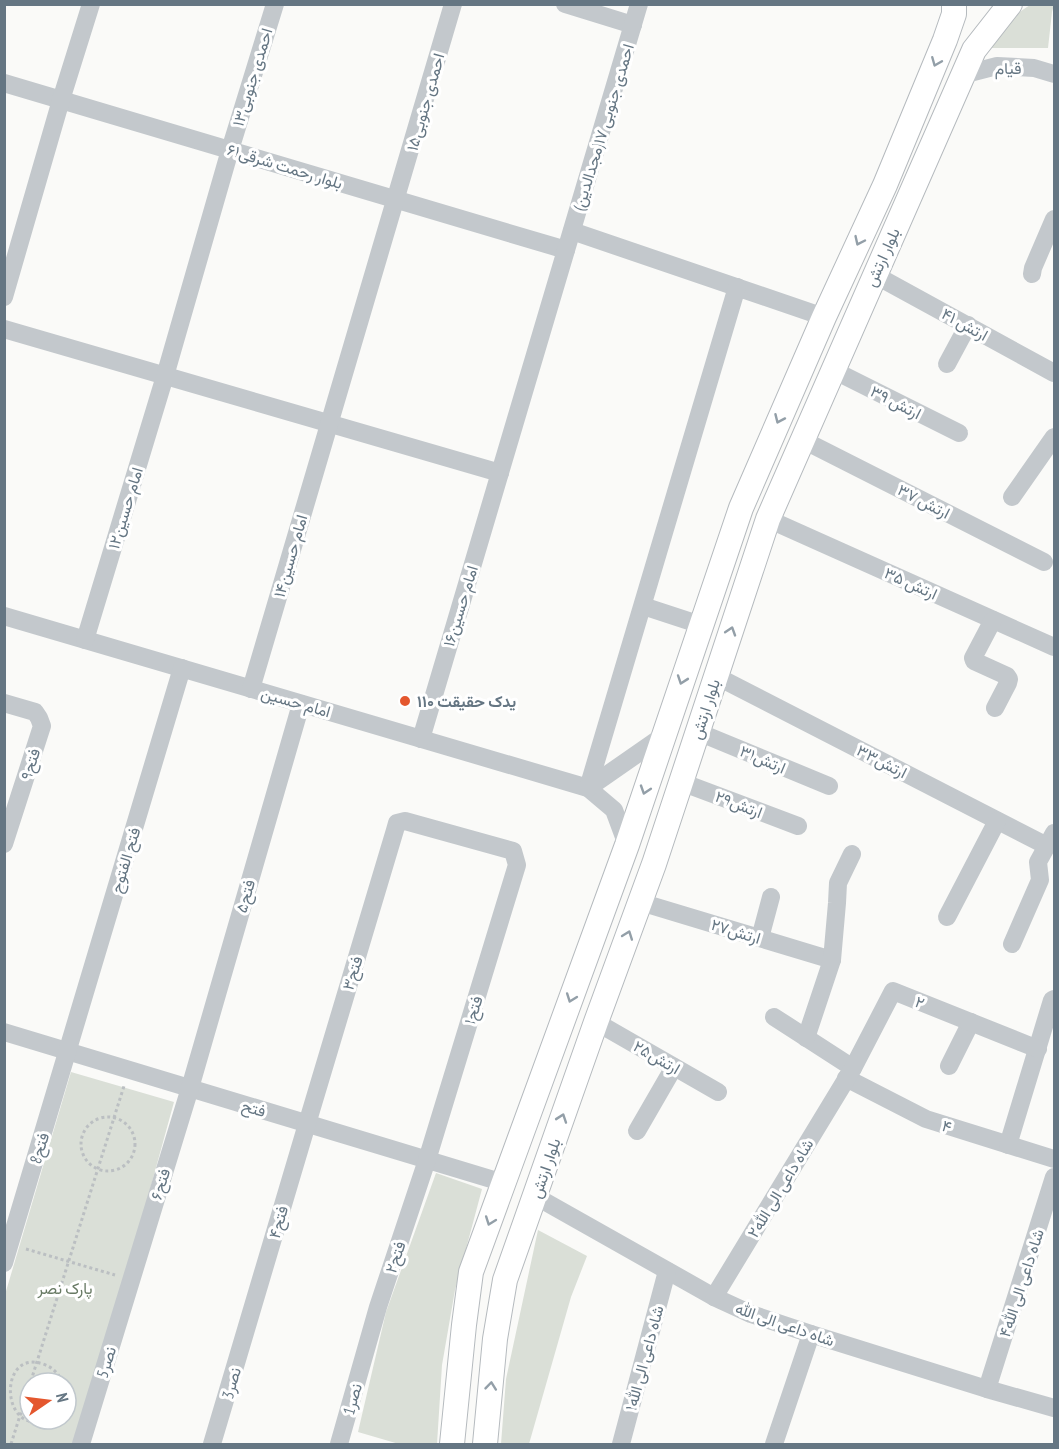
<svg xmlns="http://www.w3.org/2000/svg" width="1059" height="1449" font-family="'PT Sans Narrow',Vazirmatn,sans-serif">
	<rect width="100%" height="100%" fill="#fafaf8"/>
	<g fill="#dadfd7" fill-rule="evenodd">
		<polygon points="1030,5 1054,5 1052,12 1048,48 988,48 1021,11"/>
		<path d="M71,1072L174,1102L80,1444H5L4,1298ZM30,1383H66V1419H30Z"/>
		<polygon points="436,1173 482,1189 455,1290 442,1365 437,1444 399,1444 358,1432 386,1312"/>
		<polygon points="538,1230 587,1256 571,1297 529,1444 501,1444 506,1379"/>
	</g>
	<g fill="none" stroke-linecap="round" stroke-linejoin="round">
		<defs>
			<g id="major">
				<polyline points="452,1444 464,1325 471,1272 627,845 741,508 824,317 885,185 945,40 954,14 954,4"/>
				<polyline points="485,1444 495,1339 505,1280 596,1022 654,864 768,519 974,50 1010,4"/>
			</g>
		</defs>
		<use href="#major" stroke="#b5babe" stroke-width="26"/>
		<g stroke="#bbbfc2" stroke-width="3" stroke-dasharray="3 3" stroke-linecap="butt">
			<circle cx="108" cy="1144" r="27"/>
			<polyline points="26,1249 115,1275"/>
			<path d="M47,1419C42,1420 37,1422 33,1422C0,1418 3,1350 43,1364C52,1367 59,1373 62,1383"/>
			<polyline points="11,1444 124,1086"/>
		</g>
		<g stroke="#c3c8cc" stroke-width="18">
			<polyline points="565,4 633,25"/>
			<polyline points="962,75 997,66 1034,68 1054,74"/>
			<polyline points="4,83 566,250"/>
			<polyline points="572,231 824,317"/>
			<polyline points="1032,274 1033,268 1054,219"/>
			<polyline points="875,275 1054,373"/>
			<polyline points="4,297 61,100 91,4"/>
			<polyline points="4,329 500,473"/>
			<polyline points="947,364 968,325"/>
			<polyline points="833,370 959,433"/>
			<polyline points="803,440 1044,562"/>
			<polyline points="1012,497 1054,437"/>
			<polyline points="768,519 1054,647"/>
			<polyline points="643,606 701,625"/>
			<polyline points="4,616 588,788 614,810 627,845"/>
			<polyline points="993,620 973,658 974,661 1007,676 1009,679 1008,683 995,708"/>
			<polyline points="85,640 165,376 230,150 275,4"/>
			<polyline points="716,676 1047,846"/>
			<polyline points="251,689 453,4"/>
			<polyline points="4,703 35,712 39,718 42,726 4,844"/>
			<polyline points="698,732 829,786"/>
			<polyline points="421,739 639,4"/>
			<polyline points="681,782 798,826"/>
			<polyline points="588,788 737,287"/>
			<polyline points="588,788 663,736"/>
			<polyline points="640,902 832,960"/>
			<polyline points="947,917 997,821"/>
			<polyline points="760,938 771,897"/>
			<polyline points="1012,944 1040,880 1038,862 1054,833"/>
			<polyline points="774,1017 853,1068"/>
			<polyline points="596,1022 718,1092"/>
			<polyline points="4,1032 504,1183"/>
			<polyline points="806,1038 832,960 837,903 838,883 852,854"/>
			<polyline points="949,1066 971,1022"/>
			<polyline points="846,1078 926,1119 1054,1159"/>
			<polyline points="637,1131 674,1067"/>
			<polyline points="1008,1145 1052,1000 1054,999"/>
			<polyline points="535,1196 714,1297 751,1314 811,1334 987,1389 1054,1408"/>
			<polyline points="4,1263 182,668"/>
			<polyline points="714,1297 853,1068 893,991 1038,1049"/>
			<polyline points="987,1389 1054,1177"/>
			<polyline points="81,1444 190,1088 301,704"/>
			<polyline points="212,1444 307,1124 395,830 397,823 405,821 513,851 517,865 427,1160 378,1307 339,1444"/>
			<polyline points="621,1444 667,1271"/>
			<polyline points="774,1444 811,1334"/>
		</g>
		<use href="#major" stroke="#fff" stroke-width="24"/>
	</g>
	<defs><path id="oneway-chevron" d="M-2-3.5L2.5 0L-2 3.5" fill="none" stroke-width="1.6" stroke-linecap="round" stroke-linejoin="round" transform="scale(1.5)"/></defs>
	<g stroke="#939fa8">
		<use href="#oneway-chevron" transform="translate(936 62) rotate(112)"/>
		<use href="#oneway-chevron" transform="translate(859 241) rotate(115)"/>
		<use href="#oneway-chevron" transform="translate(779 419) rotate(114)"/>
		<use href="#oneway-chevron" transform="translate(731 631) rotate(-72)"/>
		<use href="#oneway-chevron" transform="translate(682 680) rotate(109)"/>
		<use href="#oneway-chevron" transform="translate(645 790) rotate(108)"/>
		<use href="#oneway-chevron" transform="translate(628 935) rotate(-70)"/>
		<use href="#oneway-chevron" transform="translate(571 998) rotate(110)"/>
		<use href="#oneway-chevron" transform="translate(562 1118) rotate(-71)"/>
		<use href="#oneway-chevron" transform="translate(490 1221) rotate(110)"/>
		<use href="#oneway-chevron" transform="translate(491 1386) rotate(-84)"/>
	</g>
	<circle fill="#e4572e" stroke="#fff" stroke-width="2" cx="405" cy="701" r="6"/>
	<g text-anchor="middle" stroke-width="6" stroke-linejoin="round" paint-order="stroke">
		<g font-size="16" fill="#657683" stroke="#fff">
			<text transform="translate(1008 68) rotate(-1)" y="6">قیام</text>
			<text transform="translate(252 77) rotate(-73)" y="6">احمدی جنوبی۱۳</text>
			<text transform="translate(425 102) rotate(-74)" y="6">احمدی جنوبی۱۵</text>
			<text transform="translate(603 127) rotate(-73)" y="6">احمدی جنوبی ۱۷(مجدالدین)</text>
			<text transform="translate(285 166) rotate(17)" y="6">بلوار رحمت شرقی۶۱</text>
			<text transform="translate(882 257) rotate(-66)" y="6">بلوار ارتش</text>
			<text transform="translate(965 324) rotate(29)" y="6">ارتش ۴۱</text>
			<text transform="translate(896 402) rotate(27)" y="6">ارتش ۳۹</text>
			<text transform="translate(924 501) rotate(27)" y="6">ارتش ۳۷</text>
			<text transform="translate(125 508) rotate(-73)" y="6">امام حسین۱۲</text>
			<text transform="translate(290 556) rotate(-74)" y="6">امام حسین۱۴</text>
			<text transform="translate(911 583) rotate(24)" y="6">ارتش ۳۵</text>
			<text transform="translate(460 606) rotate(-73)" y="6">امام حسین۱۶</text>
			<text transform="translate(296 702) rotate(16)" y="6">امام حسین</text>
			<text transform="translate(705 709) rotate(-72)" y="6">بلوار ارتش</text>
			<text transform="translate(763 759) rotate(23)" y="6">ارتش۳۱</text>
			<text transform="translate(882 761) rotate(27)" y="6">ارتش۳۳</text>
			<text transform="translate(30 764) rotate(-73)" y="6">۹فتح</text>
			<text transform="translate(739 804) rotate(21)" y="6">ارتش۲۹</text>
			<text transform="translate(125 860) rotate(-73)" y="6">فتح الفتوح</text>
			<text transform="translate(245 896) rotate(-74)" y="6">۵فتح</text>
			<text transform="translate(736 931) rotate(17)" y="6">ارتش۲۷</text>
			<text transform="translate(352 973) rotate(-73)" y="6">۳فتح</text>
			<text transform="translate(920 1002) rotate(22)" y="6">۲</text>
			<text transform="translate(473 1010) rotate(-73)" y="6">۱فتح</text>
			<text transform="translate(657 1057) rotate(30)" y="6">ارتش۲۵</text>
			<text transform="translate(254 1108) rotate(17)" y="6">فتح</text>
			<text transform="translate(947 1126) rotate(18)" y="6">۴</text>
			<text transform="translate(39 1148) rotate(-73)" y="6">8فتح</text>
			<text transform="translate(545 1168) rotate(-71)" y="6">بلوار ارتش</text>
			<text transform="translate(160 1184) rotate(-73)" y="6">۶فتح</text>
			<text transform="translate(780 1188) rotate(-59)" y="6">شاه داعی الی الله۲</text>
			<text transform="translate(278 1222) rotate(-74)" y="6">فتح۴</text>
			<text transform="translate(395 1257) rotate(-71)" y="6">۲فتح</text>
			<text transform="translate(1021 1283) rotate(-72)" y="6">شاه داعی الی الله۴</text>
			<text transform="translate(785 1324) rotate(19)" y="6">شاه داعی الی الله</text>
			<text transform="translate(644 1358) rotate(-75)" y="6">شاه داعی الی الله۱</text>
			<text transform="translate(106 1362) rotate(-73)" y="6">5نصر</text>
			<text transform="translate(231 1383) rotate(-74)" y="6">3نصر</text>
			<text transform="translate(352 1399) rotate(-74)" y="6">1نصر</text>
		</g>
		<g font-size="16" font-weight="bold" fill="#657683" stroke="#fff" text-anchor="start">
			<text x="417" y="707">یدک حقیقت ۱۱۰</text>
		</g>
		<g font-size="16" fill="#687a64" stroke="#fff">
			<text x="65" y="1294">پارک نصر</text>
		</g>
	</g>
	<rect width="1059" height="1449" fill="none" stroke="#657683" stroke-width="12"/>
	<g transform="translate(48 1401) rotate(76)"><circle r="28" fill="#ffffff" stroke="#c1c8cd" stroke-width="1.5"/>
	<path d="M0-4.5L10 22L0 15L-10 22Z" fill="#e4572e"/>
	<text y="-9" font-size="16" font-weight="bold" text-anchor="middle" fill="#657683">N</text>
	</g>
</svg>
